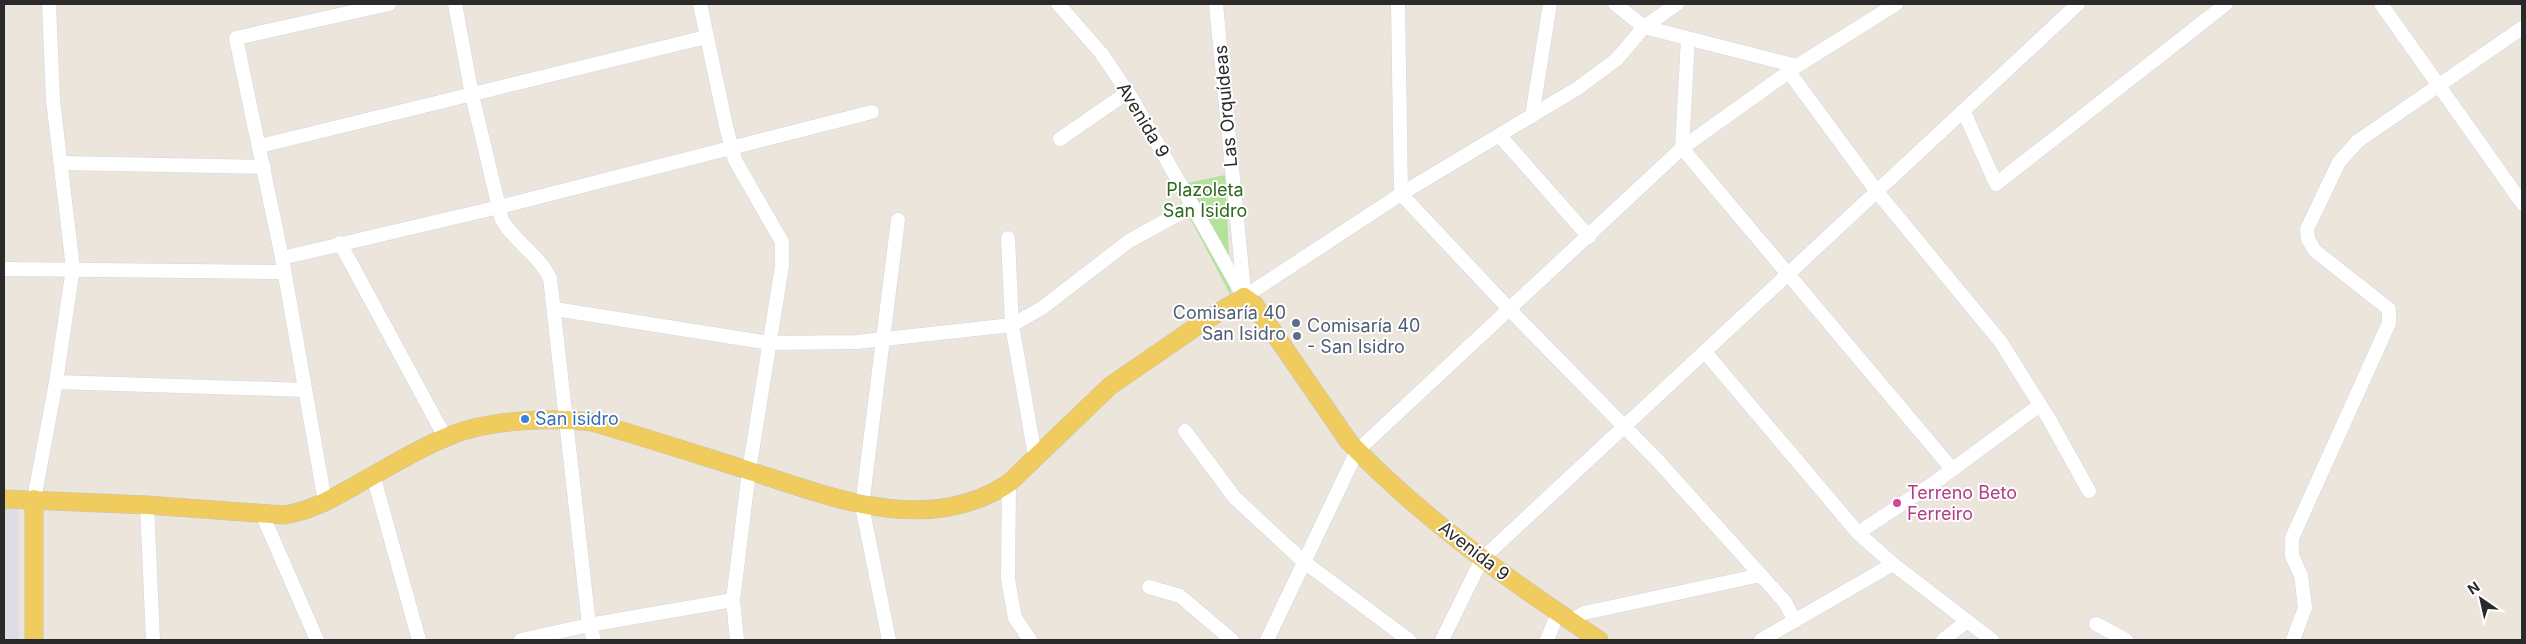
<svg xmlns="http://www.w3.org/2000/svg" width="2526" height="644" font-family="Inter,sans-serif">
	<rect width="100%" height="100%" fill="#ece5dc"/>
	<polygon fill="#dfdce4" points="4,508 18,508 19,640 4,640"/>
	<polygon fill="#b3e398" points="1225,175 1231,296 1173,186"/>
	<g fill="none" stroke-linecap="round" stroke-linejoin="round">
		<defs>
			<g id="minor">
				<path d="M455,4L472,95L502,220C515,242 538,254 550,278L589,625L594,640"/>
				<polyline points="700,4 726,126 735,160 782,242 782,266 749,471 733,600 737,640"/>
				<polyline points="1058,4 1101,53 1131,97 1244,297"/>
				<polyline points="1216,4 1244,291"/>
				<polyline points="1398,4 1401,194 1510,310 1658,461 1785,602 1795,621"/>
				<polyline points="1615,4 1644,27 1797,66"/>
				<polyline points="2381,4 2522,203"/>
				<polyline points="1688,39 1682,148 1952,469"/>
				<polyline points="1789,72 1878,193 2000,341 2049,419 2089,491"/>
				<polyline points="1964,112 1996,184 2226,4"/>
				<polyline points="1532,116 1550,4"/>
				<polyline points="1500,136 1589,237"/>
				<polyline points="1060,139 1128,92"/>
				<polyline points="260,146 706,37"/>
				<polyline points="61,163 264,167"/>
				<polyline points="1008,238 1012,325 1035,456"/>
				<polyline points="340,243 445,437"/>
				<polyline points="282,258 499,207 872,112"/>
				<polyline points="4,269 284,272"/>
				<polyline points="1244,297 1401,194 1578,88 1617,59 1644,27 1677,4"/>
				<polyline points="555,309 770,343 857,342 1012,325 1042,308 1129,241 1193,206"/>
				<polyline points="1705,352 1858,533 1893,564 1992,640"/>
				<polyline points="56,382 305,390"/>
				<polyline points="1185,431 1235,498 1303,561 1409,640"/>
				<polyline points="373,475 419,640"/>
				<polyline points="1009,483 1008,579 1015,618 1030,640"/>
				<polyline points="34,499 56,382 73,268 53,100 49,4"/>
				<polyline points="325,502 282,258 236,38 389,4"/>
				<polyline points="147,505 153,640"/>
				<polyline points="262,514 317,640"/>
				<polyline points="1858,533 1938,480 2040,405"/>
				<polyline points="1149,587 1180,596 1232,640"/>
				<polyline points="1571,621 1584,613 1761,575"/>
				<polyline points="2096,624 2126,640"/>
				<polyline points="521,640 589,625 733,600"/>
				<polyline points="889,640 862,506 898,220"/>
				<polyline points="1267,640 1357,451 1682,148 1797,66 1896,4"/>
				<polyline points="1442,640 1482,559 2078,4"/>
				<polyline points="1547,640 1558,613"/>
				<polyline points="1761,640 1893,564"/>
				<polyline points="1943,640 1967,621"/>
				<polyline points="2293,640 2305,608 2301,575 2292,556 2292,538 2389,323 2389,309 2315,251 2308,239 2307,229 2339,162 2358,141 2522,28"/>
			</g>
			<g id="major">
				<path d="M4,499L147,505L284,515C317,510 345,491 374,475C399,461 425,445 452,435C489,420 553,417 592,422C643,437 693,453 744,469C828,496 927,538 1009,483L1110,386L1206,320L1244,297L1254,304L1349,442C1423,519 1510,581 1599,640"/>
				<polyline points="34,499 34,640"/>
			</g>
		</defs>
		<use href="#minor" stroke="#d1d5e3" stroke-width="15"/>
		<use href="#major" stroke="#c3c3c3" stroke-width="19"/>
		<use href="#minor" stroke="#fff" stroke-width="14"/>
		<use href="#major" stroke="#f0cb5d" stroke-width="18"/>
	</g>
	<g fill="#5c6f8a" stroke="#fff" stroke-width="2">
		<circle cx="1296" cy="323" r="5"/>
		<circle cx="1297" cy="336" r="5"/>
	</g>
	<circle fill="#3f7fe0" stroke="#fff" stroke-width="2" cx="525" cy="419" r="5"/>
	<circle fill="#d1479c" stroke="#fff" stroke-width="2" cx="1897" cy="503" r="5"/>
	<g text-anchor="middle" stroke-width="4" stroke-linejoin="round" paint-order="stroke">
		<g font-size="18" fill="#2a2a2a" stroke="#fff">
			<text transform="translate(1226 106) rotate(-95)" y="6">Las Orquídeas</text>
			<text transform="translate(1143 120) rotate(59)" y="6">Avenida 9</text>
			<text transform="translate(1474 551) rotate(38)" y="6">Avenida 9</text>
		</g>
		<g font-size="18" fill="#2c671a" stroke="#fff">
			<text x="1205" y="196">Plazoleta<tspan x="1205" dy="21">San Isidro</tspan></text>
		</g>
		<g font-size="18" fill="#4e5e75" stroke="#fff" text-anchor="end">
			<text x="1286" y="319">Comisaría 40<tspan x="1286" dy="21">San Isidro</tspan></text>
			<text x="1307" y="332" text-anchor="start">Comisaría 40<tspan x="1307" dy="21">- San Isidro</tspan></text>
		</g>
		<g font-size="18" fill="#366cbe" stroke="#fff" text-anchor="start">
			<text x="535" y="425">San isidro</text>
		</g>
		<g font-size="18" fill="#b23c85" stroke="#fff" text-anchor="start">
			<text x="1907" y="499">Terreno Beto<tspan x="1907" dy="21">Ferreiro</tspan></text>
		</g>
	</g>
	<rect width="2526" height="644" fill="none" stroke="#2a2a2a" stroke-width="10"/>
	<g transform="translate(2481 599) rotate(326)" stroke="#ffffff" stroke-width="4" paint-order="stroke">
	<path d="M0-4L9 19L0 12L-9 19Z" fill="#2a2a2a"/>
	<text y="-8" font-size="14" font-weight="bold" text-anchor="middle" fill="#2a2a2a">N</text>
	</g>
</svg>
